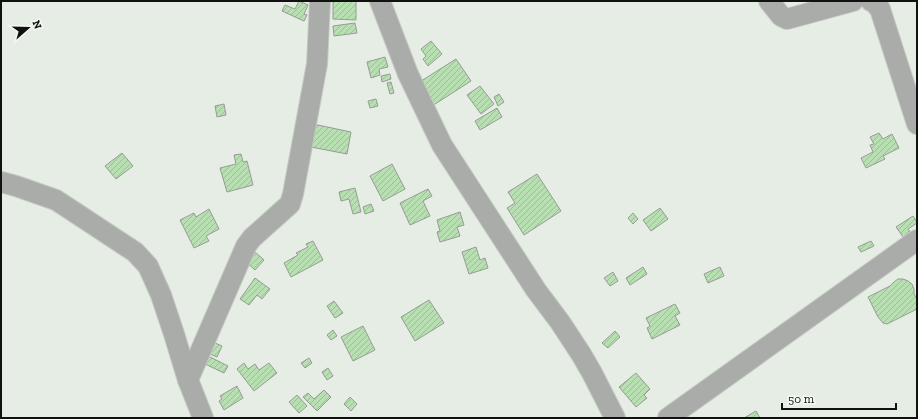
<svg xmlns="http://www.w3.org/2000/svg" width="918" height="419" font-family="'Zilla Slab',serif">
	<defs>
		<pattern id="building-hatch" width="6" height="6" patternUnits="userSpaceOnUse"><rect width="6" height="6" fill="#b8dfb2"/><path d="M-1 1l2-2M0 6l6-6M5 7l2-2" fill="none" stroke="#9dbe98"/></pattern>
	</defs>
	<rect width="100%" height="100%" fill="#e6ede5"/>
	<g fill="url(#building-hatch)" stroke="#969c95">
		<polygon points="299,1 308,5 304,14 307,15 304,21 282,11 285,5 295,9"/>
		<polygon points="333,1 356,1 356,20 333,19"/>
		<polygon points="355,23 357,33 334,36 333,26"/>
		<polygon points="431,41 442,54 428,66 423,59 426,56 421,49"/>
		<polygon points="385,57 388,67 379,69 380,75 371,78 367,62"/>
		<polygon points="456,59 471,81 432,106 418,83"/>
		<polygon points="390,74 391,79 382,82 381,76"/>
		<polygon points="391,82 394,93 390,94 387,83"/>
		<polygon points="480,86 494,104 481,114 467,95"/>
		<polygon points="499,94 504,102 498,106 494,97"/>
		<polygon points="376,99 378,106 370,108 368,101"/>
		<polygon points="224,104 226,115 217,117 215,106"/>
		<polygon points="497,108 502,117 480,130 475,121"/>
		<polygon points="313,124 351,132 347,154 311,147"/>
		<polygon points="879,133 883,139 892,134 899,148 883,156 885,159 866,168 861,158 873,152 870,145 874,144 870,137"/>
		<polygon points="122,153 133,166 116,179 105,166"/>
		<polygon points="241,154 243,162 247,161 253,185 227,192 220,168 236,164 234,155"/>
		<polygon points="392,164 405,189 383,201 370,176"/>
		<polygon points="537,174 561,211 524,235 507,208 515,203 508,192"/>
		<polygon points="355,188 361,212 353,214 349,199 341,201 339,192"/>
		<polygon points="428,189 432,196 423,201 430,216 410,225 400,203"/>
		<polygon points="371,204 374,211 365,214 363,207"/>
		<polygon points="660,208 668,219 651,231 643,220"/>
		<polygon points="209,209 219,229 206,236 209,241 194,248 180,220 194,213 196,217"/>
		<polygon points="460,212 464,225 457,227 460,236 440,242 437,232 440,231 437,220"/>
		<polygon points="633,213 638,219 633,224 628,218"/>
		<polygon points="913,216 917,222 917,223 908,229 913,236 906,241 896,227"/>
		<polygon points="313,241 323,260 291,277 284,263 298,255 296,253 308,247 306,244"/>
		<polygon points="871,241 874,246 861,252 858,247"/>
		<polygon points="476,247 480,260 485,258 488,268 469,274 462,252"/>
		<polygon points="255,252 264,260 255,270 246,262"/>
		<polygon points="643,267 647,274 630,285 626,278"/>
		<polygon points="720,267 724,276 708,283 704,274"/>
		<polygon points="613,272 618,281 610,286 604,278"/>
		<polygon points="255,278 270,289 262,299 257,295 249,305 240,299"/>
		<polygon points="898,279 903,279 908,281 912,284 914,289 914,294 917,299 917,309 887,324 883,323 878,317 868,297 890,286 894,282"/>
		<polygon points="429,300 444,323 415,341 401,317"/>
		<polygon points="334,301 343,313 335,318 327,306"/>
		<polygon points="675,304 680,313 675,316 680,325 652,339 647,328 650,326 646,318"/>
		<polygon points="363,326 375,350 353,361 341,337"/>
		<polygon points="333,330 337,336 331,340 327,335"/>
		<polygon points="615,331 620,337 608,348 602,343"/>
		<polygon points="215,343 222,346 217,357 210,354"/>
		<polygon points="208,356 228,366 224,373 205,364"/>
		<polygon points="309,358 312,363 305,368 301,363"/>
		<polygon points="244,363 248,369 255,364 259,370 269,363 277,373 254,391 237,369"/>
		<polygon points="328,368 333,376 327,380 322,372"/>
		<polygon points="636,373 650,389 644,395 647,398 636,407 619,387"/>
		<polygon points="237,386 243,398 224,410 219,401 222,399 220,396"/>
		<polygon points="324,390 331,397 317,411 303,397 308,393 314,399"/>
		<polygon points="297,395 307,406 299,413 289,402"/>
		<polygon points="350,397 357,404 351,411 344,404"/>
		<polygon points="756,411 760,418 744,418"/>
	</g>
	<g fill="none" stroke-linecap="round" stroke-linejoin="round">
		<defs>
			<g id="minor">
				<polyline points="380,1 408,74 442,145 536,290 560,322 581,354 592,373 615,418"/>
				<polyline points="769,1 781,16 787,19 853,1"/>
				<polyline points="871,1 874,2 880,9 917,124"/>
				<polyline points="1,182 16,186 56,200 135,252 148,266 161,295 174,334 188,380 203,418"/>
				<polyline points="188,380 246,246 252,238 290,204 293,194 317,64 320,1"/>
				<polyline points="668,418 917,240"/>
			</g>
		</defs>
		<use href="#minor" stroke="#c4cac3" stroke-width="22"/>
		<use href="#minor" stroke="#aaaca9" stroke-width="20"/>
	</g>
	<rect width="918" height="419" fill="none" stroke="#10120f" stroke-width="4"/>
	<g transform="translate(28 28) rotate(70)" stroke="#f4faf3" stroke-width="3" paint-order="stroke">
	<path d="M0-3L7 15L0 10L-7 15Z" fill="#10120f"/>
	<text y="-6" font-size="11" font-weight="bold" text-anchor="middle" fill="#10120f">N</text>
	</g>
	<path d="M782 403v6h114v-6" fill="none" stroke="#10120f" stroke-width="2"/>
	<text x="788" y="403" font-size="12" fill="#10120f" stroke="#f4faf3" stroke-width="3" paint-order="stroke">50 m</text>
</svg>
